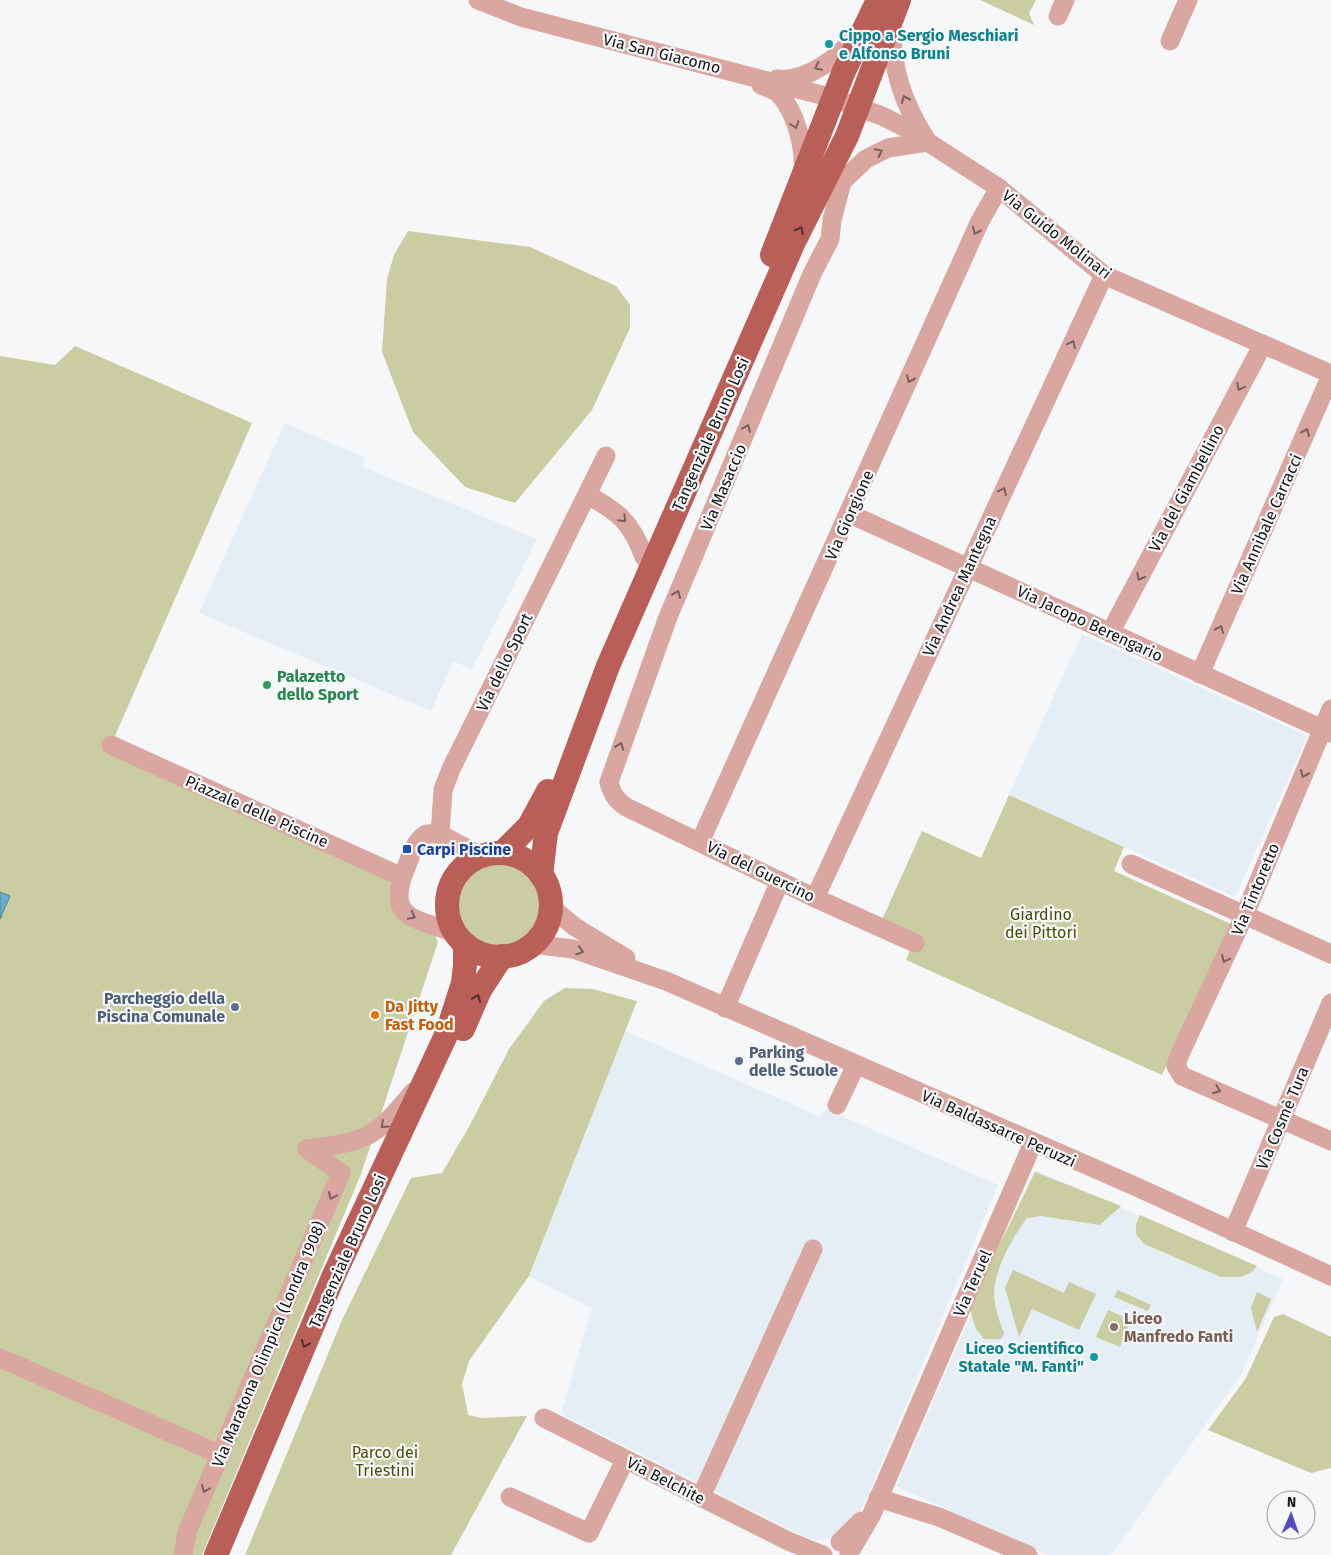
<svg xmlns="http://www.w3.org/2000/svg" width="1331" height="1555" font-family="'Fira Sans',sans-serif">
	<rect width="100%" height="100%" fill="#f5f7f9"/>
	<g fill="#e5edf5">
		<polygon points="285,423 365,458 363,467 537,539 472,669 453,661 431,711 199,613"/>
		<polygon points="1082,634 1308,736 1235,897 1009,795"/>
		<polygon points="625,1031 821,1117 825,1109 998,1185 865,1503 853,1522 835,1537 816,1540 801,1535 561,1414 592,1308 529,1276"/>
		<polygon points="1035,1170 1283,1279 1241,1375 1111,1555 1048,1555 896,1486"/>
	</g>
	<g fill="#cacda1">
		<polygon points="980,0 1036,0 1029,13 1034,25"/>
		<polygon points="408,231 530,247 616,286 630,305 630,328 592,410 515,503 465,487 413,432 382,352 387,279 394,255"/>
		<polygon points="75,346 252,423 111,745 395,879 395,909 429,924 438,942 361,1174 202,1555 0,1555 0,356 55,365"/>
		<polygon points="1009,795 1124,847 1114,871 1231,924 1162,1075 906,960 916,937 881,922 922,831 981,858"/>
		<circle cx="499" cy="905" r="42"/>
		<polygon points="565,988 593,989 637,1001 529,1276 469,1361 462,1384 468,1415 481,1418 527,1416 451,1555 245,1555 342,1320 411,1178 442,1173 470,1125 509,1049 544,1001"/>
		<path d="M1035,1172L1121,1206L1100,1225L1041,1216L1027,1218C1013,1236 993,1272 994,1296C995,1309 999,1320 1004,1333L1001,1339H984L976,1329L969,1307Z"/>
		<polygon points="1140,1215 1257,1266 1252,1272 1241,1277 1221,1277 1144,1244 1136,1234 1136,1224"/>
		<polygon points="1013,1270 1064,1293 1069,1282 1096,1294 1079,1330 1032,1309 1019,1337 1005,1288"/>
		<polygon points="1118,1290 1151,1305 1148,1311 1114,1297"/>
		<polygon points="1257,1292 1271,1299 1257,1332 1251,1308"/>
		<polygon points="1108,1310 1131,1320 1120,1347 1096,1337"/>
		<polygon points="1283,1314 1331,1337 1331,1468 1311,1473 1208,1430 1246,1378 1274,1317"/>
	</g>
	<polygon fill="#6dabca" stroke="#537e94" points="0,892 10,896 0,919"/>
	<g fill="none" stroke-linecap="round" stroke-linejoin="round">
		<g stroke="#daa6a0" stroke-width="19">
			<polyline points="478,0 521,17 833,98 882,116 906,128 999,188 1104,275 1331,374"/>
			<polyline points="1058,16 1065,0"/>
			<path d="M892,26C891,67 903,104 926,139"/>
			<polyline points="1170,41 1188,0"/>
			<path d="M777,79C806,83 840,56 857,35"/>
			<path d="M761,85C767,88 775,90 779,94C796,112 805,148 803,172"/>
			<path d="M842,182L832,220L830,239L812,274L668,617L609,782C612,794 616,800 626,807L815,898L915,943"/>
			<polyline points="833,190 866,159 888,148 928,142"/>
			<path d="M587,495C618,511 632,523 644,557"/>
			<polyline points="850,514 1331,733"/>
			<polyline points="1110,633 1263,344"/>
			<polyline points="1200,674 1331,375"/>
			<polyline points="1331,709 1245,914 1179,1056 1176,1066 1182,1076 1331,1141"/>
			<polyline points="111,745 402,877"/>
			<polyline points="440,834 443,790 451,769 606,456"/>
			<polyline points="700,842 980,221 999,188"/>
			<polyline points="1131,864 1331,954"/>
			<polyline points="815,898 1104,275"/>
			<polyline points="551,907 575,927 626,958"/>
			<path d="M455,933C414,918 385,919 406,868C411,855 414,842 426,834H440L481,856"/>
			<polyline points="532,944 573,949 666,981 1139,1188 1331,1276"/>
			<polyline points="725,1008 780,881"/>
			<polyline points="837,1105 856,1065"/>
			<path d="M307,1149C368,1141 374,1139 413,1092"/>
			<polyline points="1233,1232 1331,1003"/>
			<polyline points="0,1358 219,1454"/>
			<polyline points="544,1418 788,1541 823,1555"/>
			<polyline points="510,1497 589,1533 625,1460"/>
			<polyline points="701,1497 813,1249"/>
			<polyline points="878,1498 939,1517 1028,1555"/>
			<polyline points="840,1542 861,1521"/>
			<polyline points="849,1553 871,1516 1033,1143"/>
			<polyline points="183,1555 187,1532 341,1173 307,1149"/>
		</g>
		<g stroke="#b95f57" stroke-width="24">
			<polyline points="772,255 844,71 878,0"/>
			<polyline points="502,853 529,826 548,791"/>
			<circle cx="499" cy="905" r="52"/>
			<polyline points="541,875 546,833 608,666 793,244 847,136 899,0"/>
			<polyline points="463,1029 480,990 502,956"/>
			<polyline points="216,1555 334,1275 447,1033 463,983 465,965 465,944"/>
		</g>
	</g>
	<defs><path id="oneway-chevron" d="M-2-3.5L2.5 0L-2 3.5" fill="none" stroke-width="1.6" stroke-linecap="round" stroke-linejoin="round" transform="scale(1.25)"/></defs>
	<g stroke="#785e5c">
		<use href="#oneway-chevron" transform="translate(818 67) rotate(154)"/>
		<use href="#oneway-chevron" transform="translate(905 99) rotate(-112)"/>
		<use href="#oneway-chevron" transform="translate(795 125) rotate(72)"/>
		<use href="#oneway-chevron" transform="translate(879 152) rotate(-26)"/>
		<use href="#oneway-chevron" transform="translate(976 231) rotate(114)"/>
		<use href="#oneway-chevron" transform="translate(1072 344) rotate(-65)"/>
		<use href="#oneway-chevron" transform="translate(910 379) rotate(114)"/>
		<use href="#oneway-chevron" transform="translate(1240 387) rotate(118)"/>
		<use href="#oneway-chevron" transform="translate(747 428) rotate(-67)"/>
		<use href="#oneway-chevron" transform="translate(1306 432) rotate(-66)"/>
		<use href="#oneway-chevron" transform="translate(1003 491) rotate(-65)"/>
		<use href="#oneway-chevron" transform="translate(623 519) rotate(46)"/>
		<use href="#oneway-chevron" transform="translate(1140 577) rotate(118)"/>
		<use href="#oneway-chevron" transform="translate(677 594) rotate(-67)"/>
		<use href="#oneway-chevron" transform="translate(1220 629) rotate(-66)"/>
		<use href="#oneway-chevron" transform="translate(620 746) rotate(-70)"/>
		<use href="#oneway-chevron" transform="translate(1304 774) rotate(113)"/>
		<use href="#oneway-chevron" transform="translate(412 916) rotate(28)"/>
		<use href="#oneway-chevron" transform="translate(580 951) rotate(17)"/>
		<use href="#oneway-chevron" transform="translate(1225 959) rotate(115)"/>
		<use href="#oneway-chevron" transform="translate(1217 1090) rotate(23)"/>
		<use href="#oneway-chevron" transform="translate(384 1125) rotate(138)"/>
		<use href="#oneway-chevron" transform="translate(332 1196) rotate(113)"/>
		<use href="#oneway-chevron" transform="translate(205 1489) rotate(113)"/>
	</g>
	<g stroke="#4f302d">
		<use href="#oneway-chevron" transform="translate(800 230) rotate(-63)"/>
		<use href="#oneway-chevron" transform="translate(477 998) rotate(-67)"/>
		<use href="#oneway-chevron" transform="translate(305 1344) rotate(113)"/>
	</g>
	<g fill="#0f9aa8" stroke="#f5f7f9" stroke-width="2">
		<circle cx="829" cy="44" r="5"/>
		<circle cx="1094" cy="1357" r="5"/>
	</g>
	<circle fill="#2e9e5b" stroke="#f5f7f9" stroke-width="2" cx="267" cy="685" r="5"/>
	<rect fill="#1a4fb4" stroke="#f5f7f9" stroke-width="2" x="402" y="844" width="10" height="10" rx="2.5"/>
	<g fill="#5c6f8a" stroke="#f5f7f9" stroke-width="2">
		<circle cx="235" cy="1007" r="5"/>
		<circle cx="739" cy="1061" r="5"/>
	</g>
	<circle fill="#e8710a" stroke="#f5f7f9" stroke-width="2" cx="375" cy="1015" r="5"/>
	<circle fill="#8d6e63" stroke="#f5f7f9" stroke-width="2" cx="1114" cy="1327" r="5"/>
	<g text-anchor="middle" stroke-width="4.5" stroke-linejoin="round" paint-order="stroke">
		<g font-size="16" font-weight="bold" fill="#0d838f" stroke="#f5f7f9" text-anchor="start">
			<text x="839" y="41">Cippo a Sergio Meschiari<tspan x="839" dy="18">e Alfonso Bruni</tspan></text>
			<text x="1084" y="1354" text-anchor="end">Liceo Scientifico<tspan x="1084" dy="18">Statale "M. Fanti"</tspan></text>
		</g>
		<g font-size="16" fill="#161617" stroke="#f5f7f9">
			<text transform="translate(662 53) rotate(14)" y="6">Via San Giacomo</text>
			<text transform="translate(1057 234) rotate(38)" y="6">Via Guido Molinari</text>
			<text transform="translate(710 434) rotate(-66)" y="6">Tangenziale Bruno Losi</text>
			<text transform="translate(723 487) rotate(-67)" y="6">Via Masaccio</text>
			<text transform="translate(1186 488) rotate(-62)" y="6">Via del Giambellino</text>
			<text transform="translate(849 515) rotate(-66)" y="6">Via Giorgione</text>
			<text transform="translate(1266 524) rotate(-66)" y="6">Via Annibale Carracci</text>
			<text transform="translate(959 586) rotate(-65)" y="6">Via Andrea Mantegna</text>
			<text transform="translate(1090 623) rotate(25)" y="6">Via Jacopo Berengario</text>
			<text transform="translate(504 662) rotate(-64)" y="6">Via dello Sport</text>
			<text transform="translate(257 811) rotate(24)" y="6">Piazzale delle Piscine</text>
			<text transform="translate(761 871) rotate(26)" y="6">Via del Guercino</text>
			<text transform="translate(1255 889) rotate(-67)" y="6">Via Tintoretto</text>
			<text transform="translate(1282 1118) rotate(-67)" y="6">Via Cosmè Tura</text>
			<text transform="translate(999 1128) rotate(24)" y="6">Via Baldassarre Peruzzi</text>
			<text transform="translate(347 1251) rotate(-66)" y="6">Tangenziale Bruno Losi</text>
			<text transform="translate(972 1283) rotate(-66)" y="6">Via Teruel</text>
			<text transform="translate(268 1344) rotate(-67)" y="6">Via Maratona Olimpica (Londra 1908)</text>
			<text transform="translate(666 1480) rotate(27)" y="6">Via Belchite</text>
		</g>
		<g font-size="16" font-weight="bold" fill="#27864d" stroke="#f5f7f9" text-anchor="start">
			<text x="277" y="682">Palazetto<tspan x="277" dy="18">dello Sport</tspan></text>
		</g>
		<g font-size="16" font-weight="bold" fill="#164399" stroke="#f5f7f9" text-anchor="start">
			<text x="417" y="855">Carpi Piscine</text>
		</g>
		<g font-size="16" fill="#4c4d05" stroke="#f5f7f9">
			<text x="1041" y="920">Giardino<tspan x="1041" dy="18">dei Pittori</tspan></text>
			<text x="385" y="1458">Parco dei<tspan x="385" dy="18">Triestini</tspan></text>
		</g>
		<g font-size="16" font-weight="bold" fill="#4e5e75" stroke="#f5f7f9" text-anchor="end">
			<text x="225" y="1004">Parcheggio della<tspan x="225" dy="18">Piscina Comunale</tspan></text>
			<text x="749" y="1058" text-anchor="start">Parking<tspan x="749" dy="18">delle Scuole</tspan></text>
		</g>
		<g font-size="16" font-weight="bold" fill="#c56008" stroke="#f5f7f9" text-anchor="start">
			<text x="385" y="1012">Da Jitty<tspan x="385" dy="18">Fast Food</tspan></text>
		</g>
		<g font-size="16" font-weight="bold" fill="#785e54" stroke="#f5f7f9" text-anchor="start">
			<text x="1124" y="1324">Liceo<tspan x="1124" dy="18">Manfredo Fanti</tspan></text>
		</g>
	</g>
	<g transform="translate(1291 1515) rotate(2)"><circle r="24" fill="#f5f7f9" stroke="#9c9d9f"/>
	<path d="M0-4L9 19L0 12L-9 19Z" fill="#5849c1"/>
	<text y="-8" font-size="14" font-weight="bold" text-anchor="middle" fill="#161617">N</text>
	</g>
</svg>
